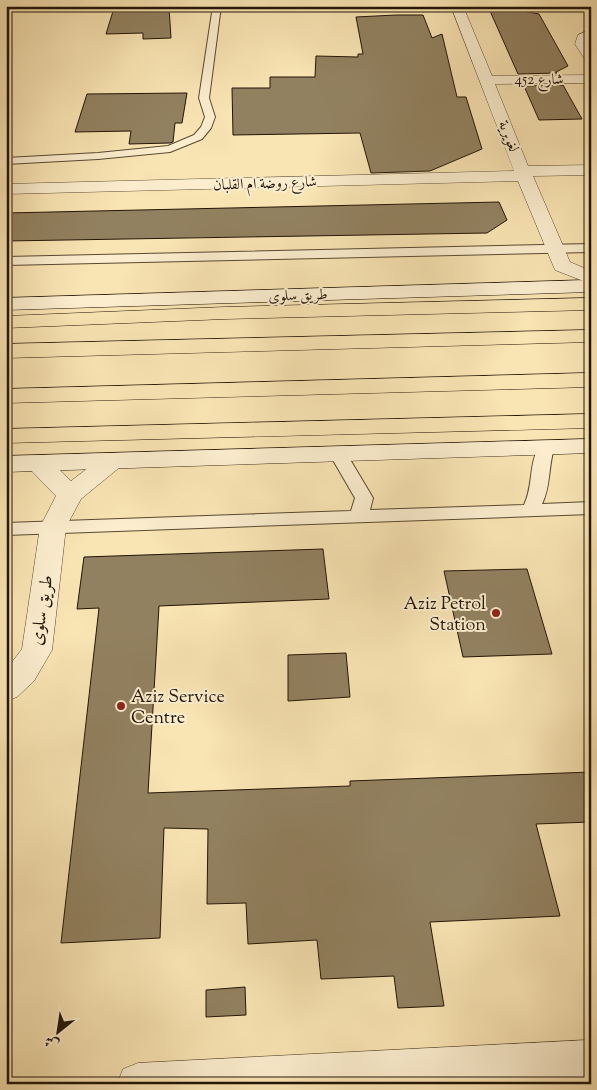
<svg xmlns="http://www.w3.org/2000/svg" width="597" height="1090" font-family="'Sorts Mill Goudy',Amiri,serif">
	<rect width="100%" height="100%" fill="#f9e4b3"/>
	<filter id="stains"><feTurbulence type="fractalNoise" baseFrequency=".004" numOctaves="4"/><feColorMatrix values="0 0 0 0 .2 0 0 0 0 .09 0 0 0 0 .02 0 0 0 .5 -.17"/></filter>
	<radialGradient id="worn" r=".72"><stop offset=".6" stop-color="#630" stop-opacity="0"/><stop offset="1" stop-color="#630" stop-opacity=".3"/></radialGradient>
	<g fill="#928160" stroke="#221506">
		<polygon points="169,7 171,38 143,39 143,33 106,34 114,8"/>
		<polygon points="518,10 539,14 568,66 556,72 557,73 518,74 490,11"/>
		<polygon points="396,15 423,15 432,38 442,34 457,97 466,97 482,149 430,171 371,173 360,133 233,135 232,88 270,88 270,77 315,77 316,56 358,57 358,54 363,54 356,17"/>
		<polygon points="563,85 582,119 539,120 524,86"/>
		<polygon points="187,93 182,123 175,123 173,142 170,143 129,144 131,131 75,132 87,94"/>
		<polygon points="499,202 507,220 487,233 6,241 6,213"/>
		<polygon points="323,549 329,599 159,606 148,793 350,786 350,781 591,772 591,822 536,824 560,916 430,922 444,1006 398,1008 394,976 321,979 317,940 248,944 246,903 207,904 208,829 164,828 160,938 61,943 99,608 77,609 84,557"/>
		<polygon points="527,569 552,654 463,657 444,571"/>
		<polygon points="346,653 350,697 288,701 288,655"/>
		<polygon points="245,987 246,1015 206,1017 206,990"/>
	</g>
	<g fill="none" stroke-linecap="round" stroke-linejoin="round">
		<defs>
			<g id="service">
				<polygon points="213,6 221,6 209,98 215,117 211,128 202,139 170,152 98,159 6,164 6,158 98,153 168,146 194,135 201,127 205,117 199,98"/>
				<polygon points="591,244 591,252 6,265 6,257"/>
				<path d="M546,444L552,445L554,449C548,467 551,486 542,504L591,502V514L6,535V523L351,511L355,498L330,455L333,451H345L373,498L370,510L524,505C534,484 528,464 540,445Z"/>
			</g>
			<g id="minor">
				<polygon points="451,6 463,6 492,76 591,75 591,83 495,84 528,166 591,165 591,175 533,176 570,262 591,271 591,284 555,270 518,181 6,194 6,184 514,171"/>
				<polygon points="591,29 589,44 591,47 591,62 586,61 575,44 578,35"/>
				<path d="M111,454L120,457L124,462L120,467L81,499L66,527L52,650L34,681L17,697L6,701V670L22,649L40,527L56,496L24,463L28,458C47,453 58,469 71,481L102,457Z"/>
				<polygon points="591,1040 591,1082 552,1084 117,1084 123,1069 138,1063"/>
			</g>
			<g id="secondary">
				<polygon points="591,280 591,292 6,310 6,298"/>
				<polygon points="591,439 591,453 6,472 6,456"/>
			</g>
			<g id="motorway">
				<polygon points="591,298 591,310 225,319 6,328 6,316 225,307"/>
				<polygon points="591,330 591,342 6,358 6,344"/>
				<polygon points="591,373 591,387 6,403 6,389"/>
				<polygon points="591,414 591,428 6,443 6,429"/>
			</g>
		</defs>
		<use href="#service" stroke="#584931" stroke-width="2"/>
		<use href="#minor" stroke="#584931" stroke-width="1"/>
		<use href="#secondary" stroke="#221506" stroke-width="1"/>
		<use href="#motorway" stroke="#221506" stroke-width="1"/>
		<use href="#service" fill="#fbedce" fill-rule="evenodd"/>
		<use href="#minor" fill="#fbedce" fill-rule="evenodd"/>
		<use href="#secondary" fill="#fbedce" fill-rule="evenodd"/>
		<use href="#motorway" fill="#f9e4b3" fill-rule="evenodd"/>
	</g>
	<g fill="#8f2418" stroke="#fbedce" stroke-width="2">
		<circle cx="496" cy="613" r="5"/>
		<circle cx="121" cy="706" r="5"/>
	</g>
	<g text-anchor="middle" stroke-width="4" stroke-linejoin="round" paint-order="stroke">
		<g font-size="15" fill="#221506" stroke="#fbedce">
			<text x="539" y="84">شارع 452</text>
			<text transform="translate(509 136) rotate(69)" y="5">لغويرية</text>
			<text transform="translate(265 183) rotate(-2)" y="5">شارع روضة ام القلبان</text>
			<text transform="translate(298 295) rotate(-2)" y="5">طريق سلوى</text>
		</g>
		<g font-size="18" fill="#221506" stroke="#fbedce" text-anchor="end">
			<text x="486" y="609">Aziz Petrol<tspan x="486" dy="21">Station</tspan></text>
			<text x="131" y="702" text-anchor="start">Aziz Service<tspan x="131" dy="21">Centre</tspan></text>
		</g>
		<g font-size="18" fill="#221506" stroke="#fbedce">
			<text transform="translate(41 610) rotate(-81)" y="6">طريق سلوى</text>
		</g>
	</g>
	<rect width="597" height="1090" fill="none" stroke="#f9e4b3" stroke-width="25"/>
	<rect x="8" y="8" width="582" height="1075" fill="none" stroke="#221506" stroke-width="2.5"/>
	<rect x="12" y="12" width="572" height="1065" fill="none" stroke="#221506"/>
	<g transform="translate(58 1032) rotate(210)" stroke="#fbedce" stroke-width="4" paint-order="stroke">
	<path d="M0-4L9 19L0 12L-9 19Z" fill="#221506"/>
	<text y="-8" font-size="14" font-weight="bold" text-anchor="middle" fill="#221506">ش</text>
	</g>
	<rect width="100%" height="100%" filter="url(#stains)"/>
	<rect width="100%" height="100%" fill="url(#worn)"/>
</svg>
